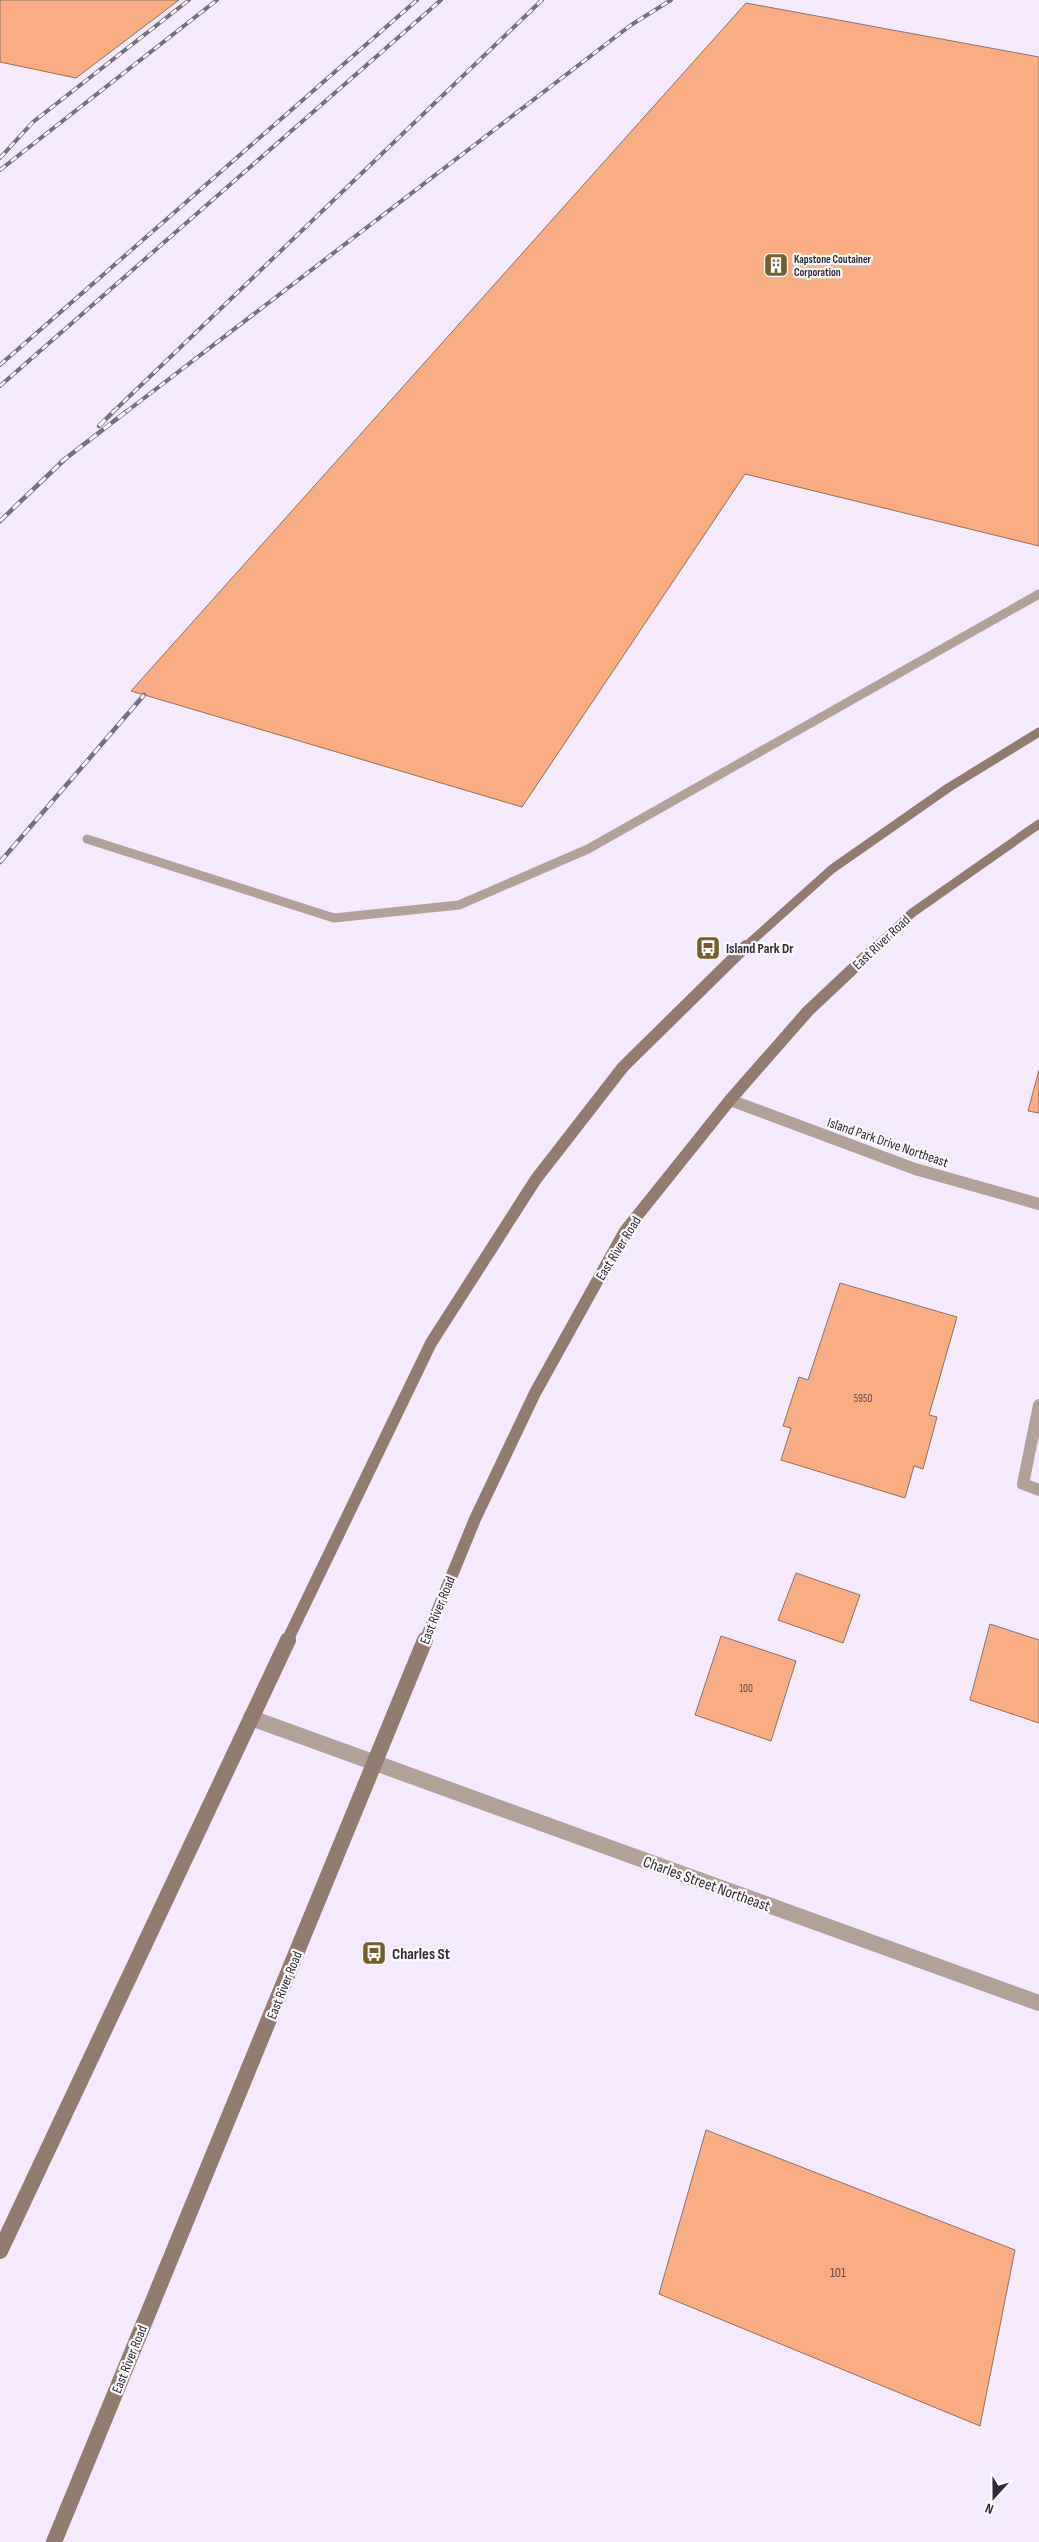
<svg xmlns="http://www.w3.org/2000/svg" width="1039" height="2542" font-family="'Sofia Sans Condensed',sans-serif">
	<rect width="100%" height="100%" fill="#f4e9fd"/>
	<g fill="#faad82" stroke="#90705e">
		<polygon points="0,0 179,0 76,78 0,62"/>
		<polygon points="746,3 1039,57 1039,546 745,474 522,807 131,691"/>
		<polygon points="1039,1070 1039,1113 1028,1111"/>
		<polygon points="840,1283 957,1317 929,1415 937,1417 923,1469 914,1466 905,1498 781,1460 791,1428 783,1426 799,1377 808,1380"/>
		<polygon points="796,1573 860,1595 843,1643 778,1620"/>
		<polygon points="990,1624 1039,1640 1039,1723 970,1700"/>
		<polygon points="721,1636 796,1661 771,1741 695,1715"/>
		<polygon points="706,2130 1015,2250 980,2426 659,2294"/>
	</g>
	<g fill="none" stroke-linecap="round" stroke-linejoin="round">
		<polyline stroke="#b1a199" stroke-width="9" points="87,839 334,918 459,905 588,849 1039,594"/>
		<polyline stroke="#b1a199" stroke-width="12" points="1039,1405 1023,1484 1039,1490"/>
		<polyline stroke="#b1a199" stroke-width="12" points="730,1100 915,1169 1039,1204"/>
		<polyline stroke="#b1a199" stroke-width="16" points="251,1718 1039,2003"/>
		<g stroke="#937b70" stroke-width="9">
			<polyline points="745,947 832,869 948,788 1039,732"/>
			<polyline points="876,947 912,913 1039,824"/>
		</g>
		<g stroke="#937b70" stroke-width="12">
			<polyline points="287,1641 431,1343 536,1179 623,1067 746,946"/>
			<polyline points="425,1641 475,1519 535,1393 625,1231 730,1100 808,1011 877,946"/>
		</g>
		<g stroke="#937b70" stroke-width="16">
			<polyline points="0,2251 288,1640"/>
			<polyline points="54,2542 425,1640"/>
		</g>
		<defs>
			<g id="rail-far1">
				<polyline points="0,158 33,122 189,0"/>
				<polyline points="0,170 217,0"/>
				<polyline points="0,365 417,0"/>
				<polyline points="0,386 441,0"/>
				<polyline points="113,412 542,0"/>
				<polyline points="126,412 631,25 671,0"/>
			</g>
			<g id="rail">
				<polyline points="99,426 114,411"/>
				<polyline points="61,462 127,411"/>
				<polyline points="0,521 65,459"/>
				<polyline points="0,862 144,695"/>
			</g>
		</defs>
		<use href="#rail-far1" stroke="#776e7e" stroke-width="4"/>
		<use href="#rail" stroke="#776e7e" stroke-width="4.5"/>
		<use href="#rail-far1" stroke="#fbfbfb" stroke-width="2.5" stroke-dasharray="7" stroke-linecap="butt"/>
		<use href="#rail" stroke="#fbfbfb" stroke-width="3" stroke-dasharray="9" stroke-linecap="butt"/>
	</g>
	<defs>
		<symbol id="building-square" viewBox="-11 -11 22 22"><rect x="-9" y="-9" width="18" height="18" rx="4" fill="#765d2e" stroke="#fbfbfb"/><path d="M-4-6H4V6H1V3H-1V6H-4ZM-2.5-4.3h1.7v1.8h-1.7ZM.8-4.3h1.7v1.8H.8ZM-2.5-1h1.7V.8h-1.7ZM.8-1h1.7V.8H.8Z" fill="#fff"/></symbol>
		<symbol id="bus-square" viewBox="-11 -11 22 22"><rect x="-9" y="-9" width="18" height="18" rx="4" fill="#765d2e" stroke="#fbfbfb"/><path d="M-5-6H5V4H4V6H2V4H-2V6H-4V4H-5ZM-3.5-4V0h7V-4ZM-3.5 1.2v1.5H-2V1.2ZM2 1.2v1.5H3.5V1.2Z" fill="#fff"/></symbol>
	</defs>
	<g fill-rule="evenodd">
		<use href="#building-square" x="762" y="251" width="28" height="28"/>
		<use href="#bus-square" x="694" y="934" width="28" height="28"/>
		<use href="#bus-square" x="360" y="1939" width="28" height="28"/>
	</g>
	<g text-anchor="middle" stroke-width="4.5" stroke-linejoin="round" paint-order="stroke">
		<g font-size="11" font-weight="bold" fill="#312936" stroke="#fbfbfb" text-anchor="start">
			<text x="794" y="263">Kapstone Coutainer<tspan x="794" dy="13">Corporation</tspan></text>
		</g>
		<g font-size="11" fill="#634a49">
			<text x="863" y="1402">5950</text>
			<text x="746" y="1692">100</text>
		</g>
		<g font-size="14" fill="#312936" stroke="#fbfbfb">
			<text transform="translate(881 942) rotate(-43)" y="5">East River Road</text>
			<text transform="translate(888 1142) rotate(19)" y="5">Island Park Drive Northeast</text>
			<text transform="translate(618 1248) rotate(-58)" y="5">East River Road</text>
			<text transform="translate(437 1610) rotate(-68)" y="5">East River Road</text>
			<text transform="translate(284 1985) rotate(-68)" y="5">East River Road</text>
			<text transform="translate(129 2359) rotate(-68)" y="5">East River Road</text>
		</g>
		<g font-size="14" font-weight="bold" fill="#312936" stroke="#fbfbfb" text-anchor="start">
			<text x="726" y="953">Island Park Dr</text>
		</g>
		<g font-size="14" fill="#634a49">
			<text x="838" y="2277">101</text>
		</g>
		<g font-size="16" fill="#312936" stroke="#fbfbfb">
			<text transform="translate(707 1883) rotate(20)" y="6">Charles Street Northeast</text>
		</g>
		<g font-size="16" font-weight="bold" fill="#312936" stroke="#fbfbfb" text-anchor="start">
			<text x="392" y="1959">Charles St</text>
		</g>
	</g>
	<g transform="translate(994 2497) rotate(201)" stroke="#fbfbfb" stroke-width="4" paint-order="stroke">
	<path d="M0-4L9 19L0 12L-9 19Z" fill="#312936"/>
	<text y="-8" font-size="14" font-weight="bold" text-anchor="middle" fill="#312936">N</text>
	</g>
</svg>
